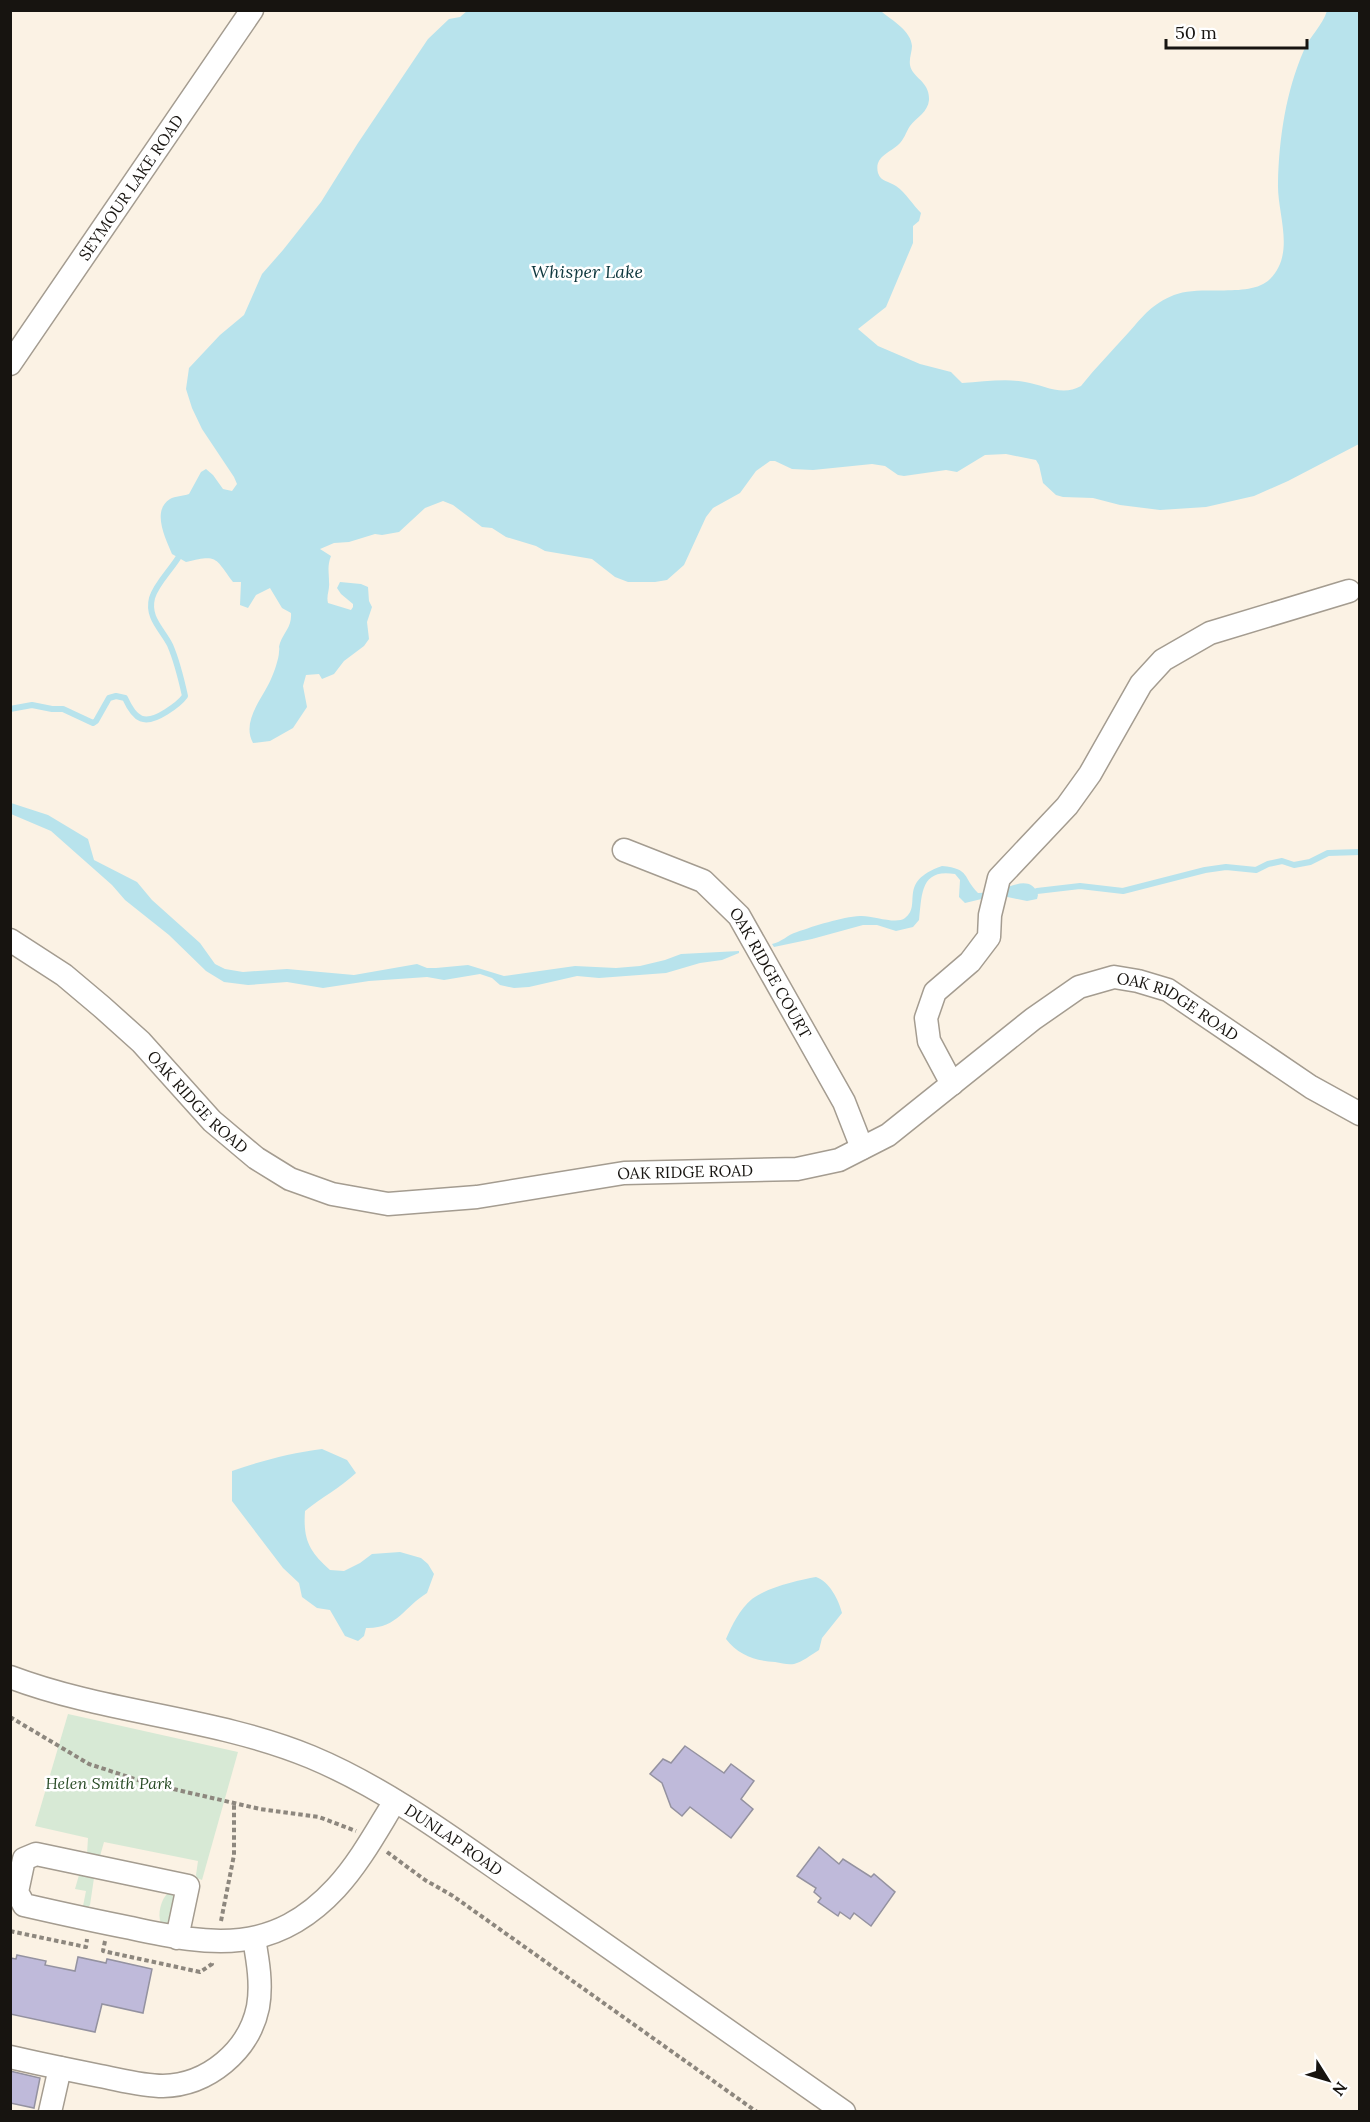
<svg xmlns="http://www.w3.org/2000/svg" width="1370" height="2122" font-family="Lora,serif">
	<rect width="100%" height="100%" fill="#fbf2e4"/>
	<g fill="#d7e9d5">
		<polygon points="68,1714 238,1752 202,1880 197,1878 196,1875 198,1861 104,1842 100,1856 87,1854 88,1838 35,1826"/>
		<polygon points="79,1875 94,1878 90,1905 87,1908 83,1906 86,1891 75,1889"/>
		<path d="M168,1893L172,1894L174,1898L167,1925L161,1923C157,1915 161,1899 168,1893Z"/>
	</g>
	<g fill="#b8e3ec">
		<path d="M467,11L878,10L882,12C893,21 911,31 912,46C912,52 909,58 910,65C912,78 930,81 929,100C928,112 917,117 910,126C906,132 904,140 898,145C889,153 874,157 878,173C881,182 889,181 896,186C906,193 913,205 921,213L919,221L913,226V243L886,307L858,329L878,346L920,364L951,372L962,383C983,382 1005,378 1025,382C1044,385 1062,397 1081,386C1096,367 1113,350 1129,332C1144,315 1152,304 1174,295C1201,284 1250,299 1270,279C1296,253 1277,214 1278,183C1279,138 1286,91 1304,50C1310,36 1322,26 1327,11H1359V444L1288,481L1254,496L1206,507L1160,510L1120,505L1093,498L1063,497L1056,495L1043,483L1039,465L1036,460L1006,454L985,455L957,472L946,470L904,476L898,475L885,466L872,464L813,470L792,469L775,461H770L756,471L740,493L713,508L706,517L684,565L667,580L655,582H628L615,577L592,559L545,551L536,546L506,537L492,528L482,527L453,505L443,501L425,508L399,532L382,535L375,534L349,542L334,543L320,549L331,556C327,566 329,572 329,582C330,590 326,595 328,603L351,610L353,607V604L341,594L337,588L340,582L361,584L368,587L369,601L372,607L367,622L369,639L364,646L344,661L334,674L322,679L319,674L306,675L303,686L307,707L293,728L270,741L253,743C241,721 263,698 271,679C274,673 279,658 279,652C280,645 278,650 280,643C284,632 292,627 291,613L282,608L270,588L256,595L248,608L240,605L241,582H233C215,558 218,554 186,562L172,554C166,539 151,511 170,499C175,496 183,496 189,494L201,472L206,469L213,475L223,489L232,491L237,484L234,477L202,429L192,408L186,389L189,368L220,335L244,315L262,274L283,250L321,202L358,143L428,39L449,19L460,17Z"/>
		<polygon points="11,803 48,815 88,839 94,860 137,882 152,900 200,943 215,964 225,969 243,972 287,969 354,975 417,964 427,968 436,968 468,965 504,976 575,966 616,968 640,966 665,960 681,954 739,951 739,953 722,960 700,963 666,973 599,978 577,976 529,987 514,988 500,985 492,978 480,974 444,980 427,977 369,981 323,988 287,982 248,985 224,982 206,971 169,935 125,900 112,885 51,831 11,814"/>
		<path d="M942,866C971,869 962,877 978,893C986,893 995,892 1002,889C1014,885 1032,876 1038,895L1037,899L1027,901L998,895L965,903L959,897L960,880L955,874C920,868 922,895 919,920L913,927L896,931L877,925H863L812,939L774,947L772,944C782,942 787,935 797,932C814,926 842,917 860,916C872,915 896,925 905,918C923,905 896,882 942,866Z"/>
		<path d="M322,1449L347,1460L356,1473C340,1488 322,1497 305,1511C303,1540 309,1551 330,1570L344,1571L360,1563L372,1554L400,1552L421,1558L428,1564L434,1574L427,1593C404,1607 397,1629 366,1628L364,1636L358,1641L345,1636L330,1610L317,1608L302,1597L299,1583L283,1568L232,1501V1471C261,1461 290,1453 322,1449Z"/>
		<path d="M816,1577C829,1581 839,1600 842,1613L822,1638L819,1650C811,1655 802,1662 794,1664C787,1665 782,1663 775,1662C756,1661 738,1655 726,1639C732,1625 740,1609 752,1599C766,1588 798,1580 816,1577Z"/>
	</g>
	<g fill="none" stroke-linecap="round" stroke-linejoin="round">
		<g stroke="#b8e3ec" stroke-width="6">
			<path d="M10,709L32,705L52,709H63L93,723L96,721L109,698L116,696L125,698C135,720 144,726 166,712C174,707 180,703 185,696C181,678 177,661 170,645C162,629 147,618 152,598C156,584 170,571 178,558"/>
			<polyline points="1037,891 1080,886 1123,891 1205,870 1226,867 1256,870 1268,864 1282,861 1294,865 1310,862 1328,853 1360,852"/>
		</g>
	</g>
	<g fill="#bfbada" stroke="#9492a0" stroke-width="1.5">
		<polygon points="685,1746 724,1773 731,1764 754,1781 741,1799 753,1809 731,1838 690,1807 682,1816 671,1807 662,1783 650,1774 663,1759 671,1763"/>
		<polygon points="819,1847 839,1864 843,1859 871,1877 874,1874 895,1892 871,1926 854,1913 850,1919 840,1912 838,1916 818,1902 821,1898 814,1892 816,1888 797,1876"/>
		<polygon points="17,1955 46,1961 45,1965 75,1971 78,1957 106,1963 107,1959 152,1969 143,2013 102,2004 95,2032 10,2014 10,1958 16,1959"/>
		<polygon points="10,2071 40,2078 34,2108 10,2103"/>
	</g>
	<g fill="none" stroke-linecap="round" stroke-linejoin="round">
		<defs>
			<g id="minor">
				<path id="s1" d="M10,364L252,10"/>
				<path id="s2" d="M624,850L703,881L739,916L844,1102L862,1148"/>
				<path id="s3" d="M10,940L64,975L102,1007L141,1042L212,1121L256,1158L290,1179L332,1194L388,1204L477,1197L624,1173L797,1169L839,1160L888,1135L1033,1019L1079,987L1114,977L1138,981L1168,990L1311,1087L1360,1114"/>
				<polyline points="952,1084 929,1041 926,1018 935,992 970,962 989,937 990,915 999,878 1067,806 1090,774 1141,684 1163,660 1210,633 1349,591"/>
				<path id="s4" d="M10,1677C108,1714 214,1717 311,1757C390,1790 460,1844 530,1892C635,1965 740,2038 844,2112"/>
				<path d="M177,1938L188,1886L36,1854L24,1859L17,1892L24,1905C59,1913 95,1921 131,1928C212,1946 274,1955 336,1888C360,1862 377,1830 395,1801"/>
				<path d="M10,2057C40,2064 70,2070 100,2076C121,2080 142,2086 163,2086C208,2085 249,2051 258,2007C262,1985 258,1961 254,1939"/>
				<polyline points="50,2112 60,2068"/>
			</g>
		</defs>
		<use href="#minor" stroke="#a49c90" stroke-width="25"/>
		<g stroke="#8d877e" stroke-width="4" stroke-dasharray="4.5 3" stroke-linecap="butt">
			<polyline points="10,1717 89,1764 147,1783 260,1809 319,1817 356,1831"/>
			<polyline points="387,1852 425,1880 453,1896 757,2112"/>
			<polyline points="221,1921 234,1855 234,1803"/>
			<polyline points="10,1931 86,1947 87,1939"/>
			<polyline points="105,1941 103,1951 200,1972 212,1964 212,1961"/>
		</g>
		<use href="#minor" stroke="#fff" stroke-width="22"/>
	</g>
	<g text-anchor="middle" stroke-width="5" stroke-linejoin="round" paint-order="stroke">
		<g font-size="16" fill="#171410" stroke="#fff">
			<text dy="6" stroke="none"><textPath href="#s1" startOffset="214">SEYMOUR LAKE ROAD</textPath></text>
			<text dy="6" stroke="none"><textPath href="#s2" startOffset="200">OAK RIDGE COURT</textPath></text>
			<text dy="6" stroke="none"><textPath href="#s3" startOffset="1330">OAK RIDGE ROAD</textPath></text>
			<text dy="6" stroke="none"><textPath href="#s3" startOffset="249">OAK RIDGE ROAD</textPath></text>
			<text dy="6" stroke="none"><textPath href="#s3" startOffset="771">OAK RIDGE ROAD</textPath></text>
			<text dy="6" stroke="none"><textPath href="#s4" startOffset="477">DUNLAP ROAD</textPath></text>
		</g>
		<g font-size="16" font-style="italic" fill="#284b25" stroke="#fff">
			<text x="109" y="1789">Helen Smith Park</text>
		</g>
		<g font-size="18" font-style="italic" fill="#0e373e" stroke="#fff">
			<text x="587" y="278">Whisper Lake</text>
		</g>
	</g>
	<rect width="1370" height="2122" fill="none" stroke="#171410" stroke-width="24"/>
	<g transform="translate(1328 2080) rotate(127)" stroke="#ffffff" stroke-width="4.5" paint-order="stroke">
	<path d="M0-4.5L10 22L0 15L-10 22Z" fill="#171410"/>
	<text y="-9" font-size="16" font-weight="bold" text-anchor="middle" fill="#171410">N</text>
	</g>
	<path d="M1166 39v9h141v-9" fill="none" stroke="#171410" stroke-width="3"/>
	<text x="1175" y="39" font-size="18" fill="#171410" stroke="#ffffff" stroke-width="4.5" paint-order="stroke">50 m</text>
</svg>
